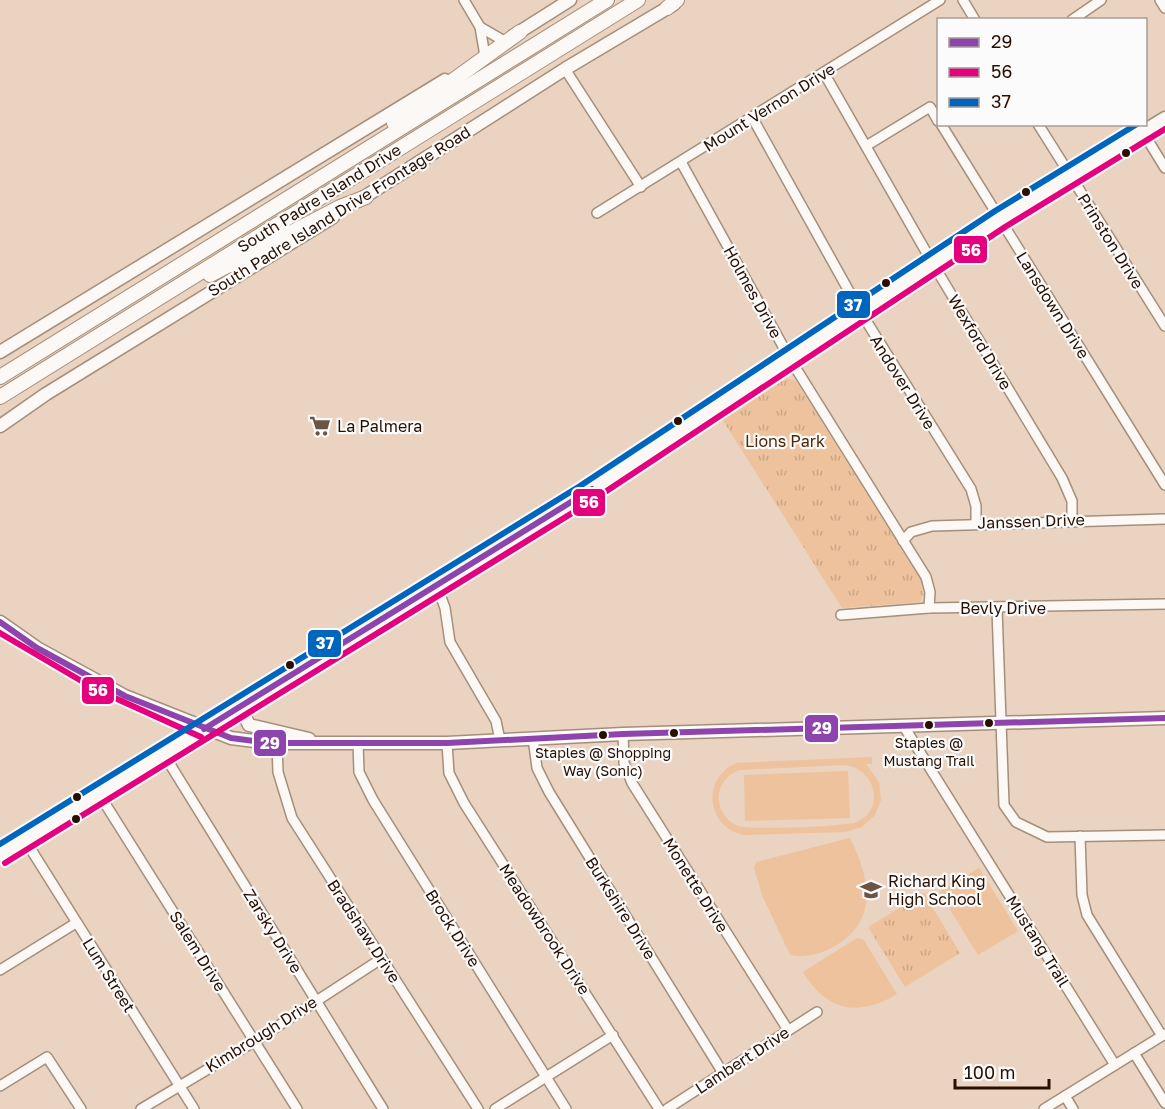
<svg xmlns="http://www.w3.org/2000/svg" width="1165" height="1109" font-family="'Golos Text',sans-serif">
	<defs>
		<pattern id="park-tufts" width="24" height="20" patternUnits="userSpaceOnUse" patternTransform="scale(1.5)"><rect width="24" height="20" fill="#edc29d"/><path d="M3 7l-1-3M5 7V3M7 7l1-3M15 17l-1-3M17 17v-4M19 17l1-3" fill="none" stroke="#cba685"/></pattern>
	</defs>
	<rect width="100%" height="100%" fill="#ead3c0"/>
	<g fill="url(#park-tufts)">
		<polygon points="787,378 796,381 922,582 923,595 920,602 842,608 722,419"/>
		<polygon points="924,893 960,953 905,987 868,927"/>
	</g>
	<g fill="#edc29d" fill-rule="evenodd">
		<path d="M872,757V764H866L879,782L881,800L875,815L862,827L845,832L744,835C706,827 701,779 736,763ZM843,765C874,766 887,808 857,822C845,827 750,830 738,826C725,821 717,807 719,793C721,782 729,774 739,770Z"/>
		<polygon points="848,771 850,818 745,821 744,775"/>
		<path d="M850,838C870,878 879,920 835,946C821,954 806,958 790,955L762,895L754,868L756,862Z"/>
		<polygon points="979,868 1018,931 978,955 939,892"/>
		<path d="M857,938L863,939L897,994C859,1017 827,1012 803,972Z"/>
	</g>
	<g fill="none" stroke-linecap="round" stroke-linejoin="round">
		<defs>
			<g id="minor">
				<polyline points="464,0 480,27 485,56"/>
				<polyline points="963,0 975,20"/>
				<polyline points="1160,0 1165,8"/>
				<polyline points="1072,20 1101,0"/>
				<polyline points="480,27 504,41"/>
				<polyline points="565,69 641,187"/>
				<polyline points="824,73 933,264 1062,478 1072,501 1072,520"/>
				<polyline points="752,117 860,311 971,489 976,506 976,523"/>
				<polyline points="941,124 1165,485"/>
				<polyline points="1038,124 1165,326"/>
				<polyline points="1138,124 1165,168"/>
				<polyline points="866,146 930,107 938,121"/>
				<polyline points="681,162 790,359 926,577 930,592 929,608"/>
				<polyline points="597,213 940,0"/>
				<polyline points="903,541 911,532 932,526 1165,519"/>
				<polyline points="437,586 445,608 450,642 496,721 500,740"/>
				<polyline points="997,609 1004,805 1016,822 1047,837 1165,835"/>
				<polyline points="841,615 929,608 1165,604"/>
				<polyline points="903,725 1115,1065"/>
				<polyline points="623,734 624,763 632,783 788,1030"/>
				<polyline points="533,738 537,768 549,792 723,1073"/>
				<polyline points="358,742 359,772 373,800 566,1109"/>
				<polyline points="447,743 449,773 464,803 659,1109"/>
				<polyline points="277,744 278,772 292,818 478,1109"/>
				<polyline points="163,753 383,1109"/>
				<polyline points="99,794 297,1109"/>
				<polyline points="1080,836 1082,895 1087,915 1162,1036"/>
				<polyline points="25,840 194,1109"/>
				<polyline points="0,970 76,923"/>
				<polyline points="1134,1053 1165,1103"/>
				<polyline points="0,1086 47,1057 81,1109"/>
				<polyline points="1065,1096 1073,1109"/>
				<polyline points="141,1109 255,1041 381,959"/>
				<polyline points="495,1109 613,1035"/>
				<polyline points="667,1109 817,1012"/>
				<polyline points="1044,1109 1165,1034"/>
			</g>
			<g id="major">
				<polyline points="513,36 570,0"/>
				<polyline points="358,201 565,69 674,4"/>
				<polyline points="0,352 445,80"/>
				<polyline points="0,426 46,394 333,217"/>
				<polyline points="0,622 37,648 125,696 231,738 270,743 447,743 623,734 1165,718"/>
				<polyline points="249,700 245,717 249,725 309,739"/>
				<polyline points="0,855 585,494 1000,219 1165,118"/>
			</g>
			<g id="highway">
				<polyline points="667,8 677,0"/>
				<polyline points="394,123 520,32"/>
				<polyline points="210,275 340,207 366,197"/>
				<polyline points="0,377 607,0"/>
				<polyline points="0,397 638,0"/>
			</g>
		</defs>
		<use href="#minor" stroke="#a58f7a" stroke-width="12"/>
		<use href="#major" stroke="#a58f7a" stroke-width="15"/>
		<use href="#highway" stroke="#a58f7a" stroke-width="16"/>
		<use href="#minor" stroke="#fcf8f6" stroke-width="9"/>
		<use href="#major" stroke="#fcf8f6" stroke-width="12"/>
		<use href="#highway" stroke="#fcf8f6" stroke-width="14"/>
		<defs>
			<g id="bus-1">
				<polyline points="0,622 37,648 125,696 231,738 270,743 447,743 623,734 1165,718"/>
				<polyline points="204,729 592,489"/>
			</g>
			<g id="bus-2">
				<polyline points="0,633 95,689 201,737"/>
				<polyline points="5,863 590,502 1005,227 1165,129"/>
			</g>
			<polyline id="bus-3" points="0,844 580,486 995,211 1137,124"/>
		</defs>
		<use href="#bus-1" stroke="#fbfbfb" stroke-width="10"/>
		<use href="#bus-2" stroke="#fbfbfb" stroke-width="10"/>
		<use href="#bus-3" stroke="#fbfbfb" stroke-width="10"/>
		<use href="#bus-1" stroke="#8e44ad" stroke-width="6"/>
		<use href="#bus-2" stroke="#e5007d" stroke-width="6"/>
		<use href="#bus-3" stroke="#0065bd" stroke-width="6"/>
	</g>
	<defs>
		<symbol id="supermarket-bare" viewBox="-9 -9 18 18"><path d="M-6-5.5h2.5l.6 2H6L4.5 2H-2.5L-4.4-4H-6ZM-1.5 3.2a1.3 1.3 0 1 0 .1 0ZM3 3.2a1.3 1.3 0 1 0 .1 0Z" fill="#6c5443" stroke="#fbfbfb" stroke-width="2.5" paint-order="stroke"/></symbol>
		<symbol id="school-bare" viewBox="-9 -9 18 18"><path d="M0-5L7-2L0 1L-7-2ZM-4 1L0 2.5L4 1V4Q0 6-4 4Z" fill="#6c5443" stroke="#fbfbfb" stroke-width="2.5" paint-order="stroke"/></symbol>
	</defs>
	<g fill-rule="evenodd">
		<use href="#supermarket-bare" x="305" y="411" width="30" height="30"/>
		<use href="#school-bare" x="856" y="875" width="30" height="30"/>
	</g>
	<g fill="#280f00" stroke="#fbfbfb" stroke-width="2">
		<circle cx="1126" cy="153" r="5"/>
		<circle cx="1026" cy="192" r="5"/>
		<circle cx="886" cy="283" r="5"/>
		<circle cx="678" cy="421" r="5"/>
		<circle cx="290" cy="665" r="5"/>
		<circle cx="989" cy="723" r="5"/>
		<circle cx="929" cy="725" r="5"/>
		<circle cx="674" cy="733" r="5"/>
		<circle cx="603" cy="735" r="5"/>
		<circle cx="77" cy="797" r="5"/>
		<circle cx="76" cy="819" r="5"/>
	</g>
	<g text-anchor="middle" stroke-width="4.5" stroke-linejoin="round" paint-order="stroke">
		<g font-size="14" fill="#280f00" stroke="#fbfbfb">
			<text x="929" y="748">Staples @<tspan x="929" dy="18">Mustang Trail</tspan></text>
			<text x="603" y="758">Staples @ Shopping<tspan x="603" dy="18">Way (Sonic)</tspan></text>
		</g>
		<g font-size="16" fill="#280f00" stroke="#fbfbfb">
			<text transform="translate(769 107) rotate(-32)" y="6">Mount Vernon Drive</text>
			<text transform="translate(319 198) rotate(-32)" y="6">South Padre Island Drive</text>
			<text transform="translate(339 211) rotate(-32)" y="6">South Padre Island Drive Frontage Road</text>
			<text transform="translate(1111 241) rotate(58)" y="6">Prinston Drive</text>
			<text transform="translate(753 292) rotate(61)" y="6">Holmes Drive</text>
			<text transform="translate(1053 305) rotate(58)" y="6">Lansdown Drive</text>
			<text transform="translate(980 342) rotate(59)" y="6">Wexford Drive</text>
			<text transform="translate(903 382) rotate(58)" y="6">Andover Drive</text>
			<text transform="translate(1031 521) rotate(-2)" y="6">Janssen Drive</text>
			<text x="1003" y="614">Bevly Drive</text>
			<text transform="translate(696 885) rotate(58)" y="6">Monette Drive</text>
			<text transform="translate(621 908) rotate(58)" y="6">Burkshire Drive</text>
			<text transform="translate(453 928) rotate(58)" y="6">Brock Drive</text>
			<text transform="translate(545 929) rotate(57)" y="6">Meadowbrook Drive</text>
			<text transform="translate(273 931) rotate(58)" y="6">Zarsky Drive</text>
			<text transform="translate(364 931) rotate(57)" y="6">Bradshaw Drive</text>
			<text transform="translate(1038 941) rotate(58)" y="6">Mustang Trail</text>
			<text transform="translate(198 951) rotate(58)" y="6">Salem Drive</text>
			<text transform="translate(109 975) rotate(58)" y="6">Lum Street</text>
			<text transform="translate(261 1034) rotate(-32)" y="6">Kimbrough Drive</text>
			<text transform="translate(742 1060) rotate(-33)" y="6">Lambert Drive</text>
		</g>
		<g font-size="16" fill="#280f00" stroke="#fbfbfb" text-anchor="start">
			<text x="337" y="432">La Palmera</text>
			<text x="888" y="887">Richard King<tspan x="888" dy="18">High School</tspan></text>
		</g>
		<g font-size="16" fill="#4a2a0a" stroke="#fbfbfb">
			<text x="785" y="447">Lions Park</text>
		</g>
	</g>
	<g stroke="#fbfbfb" stroke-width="2">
		<rect x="953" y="235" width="35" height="29" rx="6" fill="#e5007d"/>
		<rect x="836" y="290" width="35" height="29" rx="6" fill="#0065bd"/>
		<rect x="572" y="488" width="34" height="29" rx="6" fill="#e5007d"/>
		<rect x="307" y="629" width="35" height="29" rx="6" fill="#0065bd"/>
		<rect x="81" y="676" width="34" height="29" rx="6" fill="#e5007d"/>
		<rect x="804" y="714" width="35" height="29" rx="6" fill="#8e44ad"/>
		<rect x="253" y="729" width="34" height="28" rx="6" fill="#8e44ad"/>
	</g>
	<g font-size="16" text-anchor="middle" font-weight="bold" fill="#fff">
		<text x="971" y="256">56</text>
		<text x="853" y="311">37</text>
		<text x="589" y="508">56</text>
		<text x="325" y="649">37</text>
		<text x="98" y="696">56</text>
		<text x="822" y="734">29</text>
		<text x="270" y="749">29</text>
	</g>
	<rect x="937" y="18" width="210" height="108" fill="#fbfbfb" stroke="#a79d97" stroke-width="1.5"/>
	<rect x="949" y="38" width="30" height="9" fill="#8e44ad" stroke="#a79d97" stroke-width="1.5"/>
	<text x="991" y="48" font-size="18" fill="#280f00">29</text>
	<rect x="949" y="68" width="30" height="9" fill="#e5007d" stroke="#a79d97" stroke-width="1.5"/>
	<text x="991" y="78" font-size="18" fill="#280f00">56</text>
	<rect x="949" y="98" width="30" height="9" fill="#0065bd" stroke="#a79d97" stroke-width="1.5"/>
	<text x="991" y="108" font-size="18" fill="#280f00">37</text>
	<path d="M955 1079v9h94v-9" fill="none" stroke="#280f00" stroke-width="3"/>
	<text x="964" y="1079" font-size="18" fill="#280f00" stroke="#fbfbfb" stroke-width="4.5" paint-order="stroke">100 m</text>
</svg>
